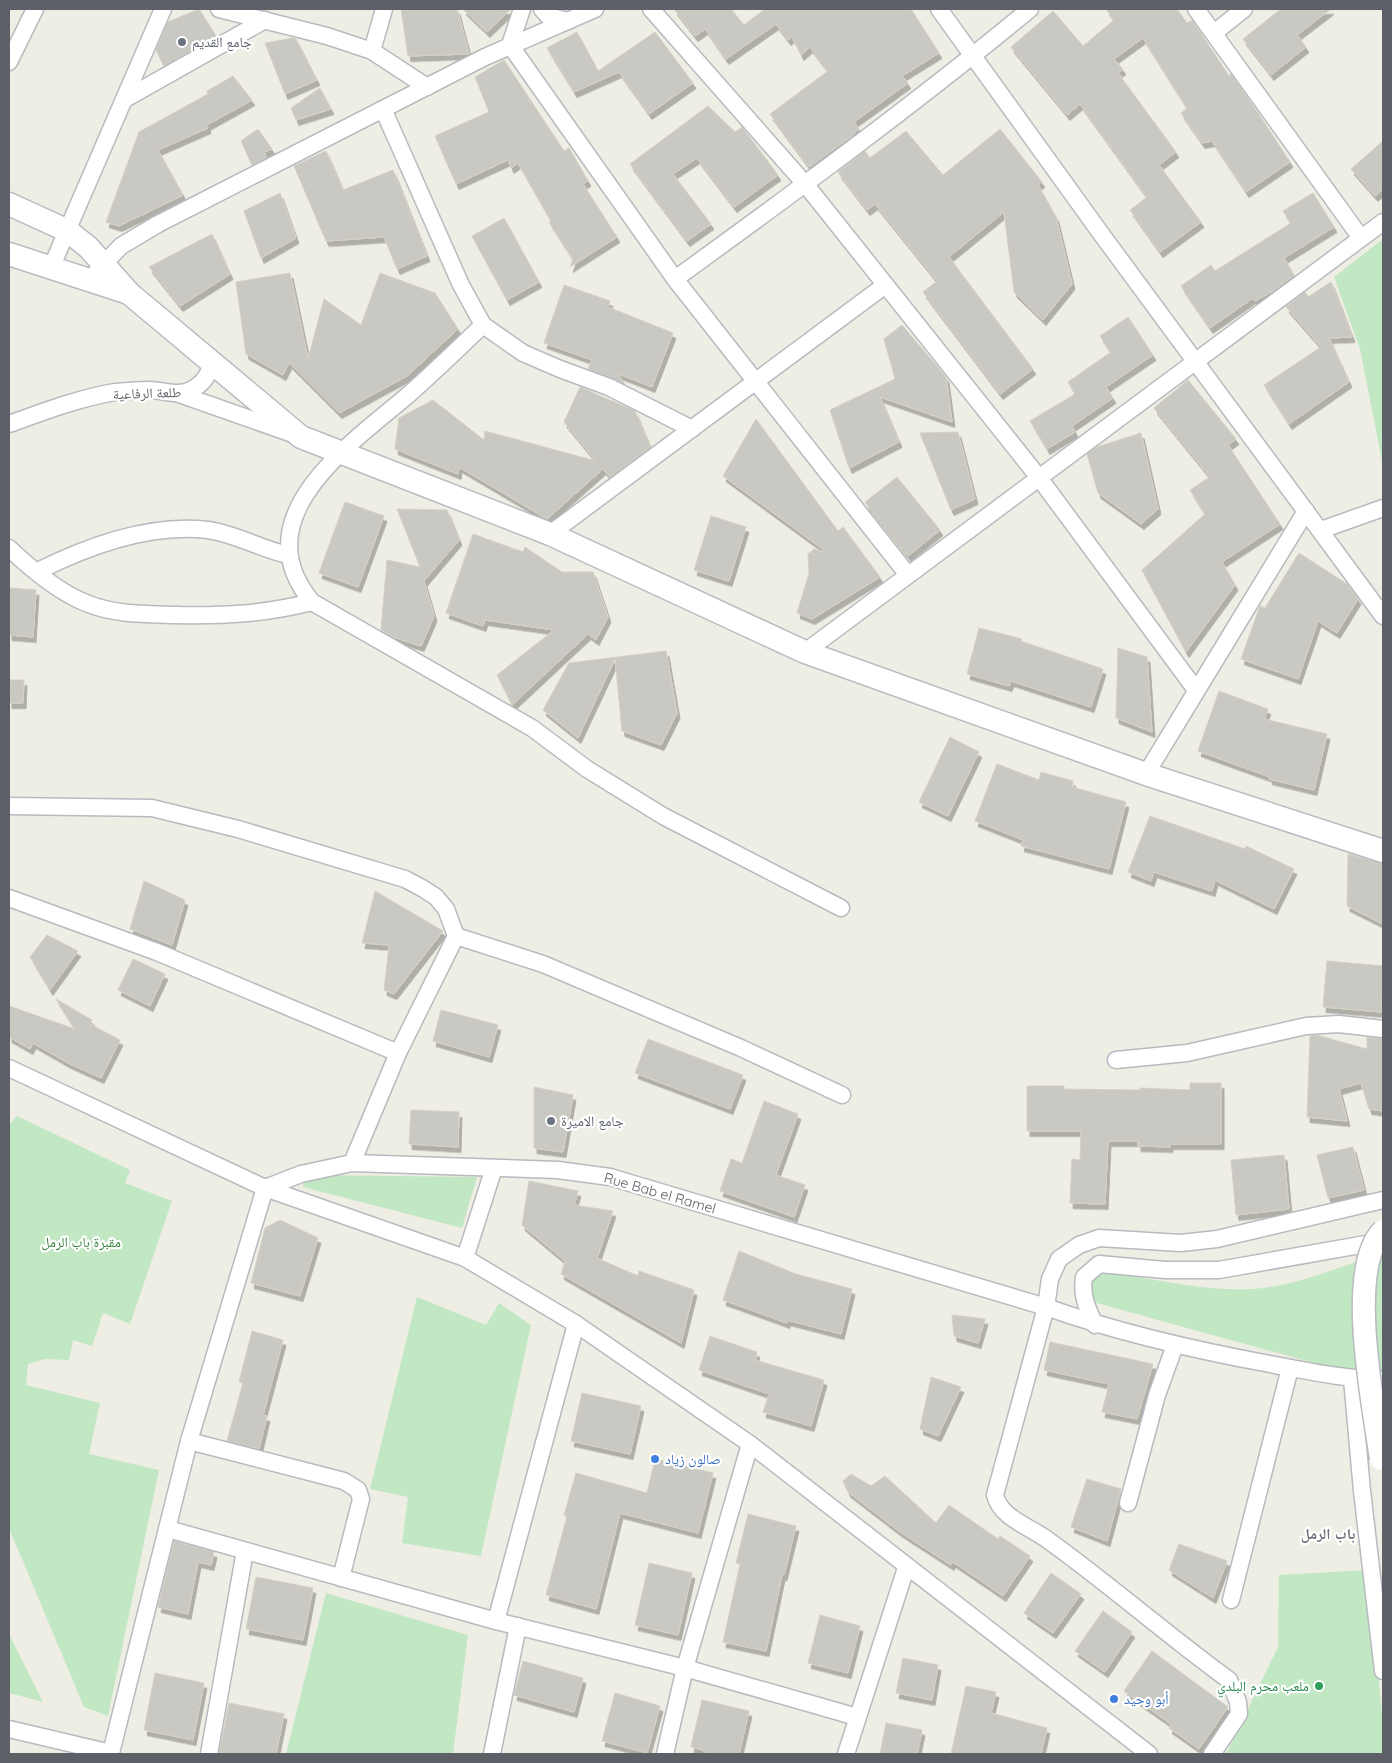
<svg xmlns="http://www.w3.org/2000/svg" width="1392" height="1763" font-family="Quicksand,'Noto Naskh Arabic',sans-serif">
	<defs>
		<filter id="shadow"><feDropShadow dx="3" dy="5.5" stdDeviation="0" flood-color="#0004"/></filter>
	</defs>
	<rect width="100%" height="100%" fill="#efeee5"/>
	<g fill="#c1e7c3">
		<polygon points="1383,239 1383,466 1360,349 1334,277"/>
		<polygon points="17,1116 130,1170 125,1183 172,1201 130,1324 103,1313 92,1346 73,1340 69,1360 44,1359 28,1364 26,1385 100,1403 89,1454 159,1470 108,1716 84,1707 9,1528 9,1125"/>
		<polygon points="304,1175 477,1177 462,1228 303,1187"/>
		<path d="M1383,1253V1382L1093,1302L1090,1282L1099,1271C1159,1278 1220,1298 1281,1285C1316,1278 1350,1263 1383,1253Z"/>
		<polygon points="417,1297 486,1325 499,1303 531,1325 481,1556 402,1543 408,1497 370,1489"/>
		<polygon points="1368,1570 1383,1725 1383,1754 1226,1754 1278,1647 1279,1575"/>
		<polygon points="326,1593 468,1635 453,1754 286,1754"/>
		<polygon points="9,1634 43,1702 9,1693"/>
	</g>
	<g fill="#cac8c2" stroke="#d4d0c3" filter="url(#shadow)">
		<polygon points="199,9 216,36 164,66 156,50 168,22"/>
		<polygon points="401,9 457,9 469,54 408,56"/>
		<polygon points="463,9 511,9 487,32"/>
		<polygon points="674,9 731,9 744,25 765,9 911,9 939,53 902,76 908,83 854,122 859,129 853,135 809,167 770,114 828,71 810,47 801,55 792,37 788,40 776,24 726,59 705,29 695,36"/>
		<polygon points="1106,9 1177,9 1187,23 1192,20 1229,76 1231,74 1256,110 1290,162 1246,192 1212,141 1202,143 1181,113 1187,108 1143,38 1114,59 1123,69 1118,73 1176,152 1159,165 1201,222 1160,252 1130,210 1147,197 1080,104 1067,115 1011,47 1053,11 1083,46 1114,20"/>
		<polygon points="1281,9 1331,9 1297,35 1306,47 1271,75 1243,39"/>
		<polygon points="577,32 598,71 655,32 693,83 649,114 619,72 574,92 547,48"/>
		<polygon points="293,38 296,39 317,80 285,94 265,43"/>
		<polygon points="504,60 564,151 569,148 588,181 583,184 617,237 570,267 573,259 549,222 551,221 518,163 511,168 508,160 456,184 435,136 489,112 475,77"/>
		<polygon points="233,76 252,100 207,125 208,128 158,150 183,195 119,226 106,222 139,132 208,94 207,91"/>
		<polygon points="320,88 331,109 296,120 291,108"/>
		<polygon points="708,106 735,132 742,127 778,175 734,207 697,158 673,174 711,224 687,241 630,164"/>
		<polygon points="258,129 272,149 264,152 266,157 252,165 241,141"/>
		<polygon points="1000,129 1042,182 1038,185 1056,217 1072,284 1043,320 1014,292 1004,212 949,257 1033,369 1000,394 923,292 937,281 875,204 867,210 838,172 865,151 870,158 906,131 943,175"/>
		<polygon points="1383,141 1383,189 1375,196 1351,169"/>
		<polygon points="326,151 343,190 393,170 427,256 397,269 384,237 326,241 294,166"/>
		<polygon points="280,193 296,238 261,258 244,211"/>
		<polygon points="1313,193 1334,227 1284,258 1294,275 1273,291 1255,301 1253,298 1210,328 1181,286 1211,265 1215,271 1291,223 1283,211"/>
		<polygon points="504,218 539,282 507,300 472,236"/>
		<polygon points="212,234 230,274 180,306 149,267"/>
		<polygon points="290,273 308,359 324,299 361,325 380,273 435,293 458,329 407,376 339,413 289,363 283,375 246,354 236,282"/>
		<polygon points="1331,282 1352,337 1329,338 1349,382 1289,424 1264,385 1321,347 1286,307 1305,292 1308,297"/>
		<polygon points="564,285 610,301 608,307 673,333 652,387 619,374 623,383 588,369 592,360 544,343"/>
		<polygon points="1128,317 1153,355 1106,387 1113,398 1072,426 1075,432 1047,449 1030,421 1075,394 1068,382 1111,352 1100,336"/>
		<polygon points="902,325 946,377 952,422 880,397 899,442 849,468 830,410 895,379 884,339"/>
		<polygon points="1188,380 1236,439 1228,445 1280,524 1222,562 1235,585 1186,652 1142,570 1205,514 1190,490 1210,477 1154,408"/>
		<polygon points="580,387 635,411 650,447 610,477 603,469 547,519 459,467 458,474 395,449 399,418 433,400 484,440 485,431 596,461 564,422"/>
		<polygon points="756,419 838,531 843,527 880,577 812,619 797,613 809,573 808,554 814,549 828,553 723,476"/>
		<polygon points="958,432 975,499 951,510 920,433"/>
		<polygon points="1141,433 1158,509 1141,524 1098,493 1087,454 1097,447"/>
		<polygon points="897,477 940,530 908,556 865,502"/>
		<polygon points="345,502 384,516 358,587 319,573"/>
		<polygon points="397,509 447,510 459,540 424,581 434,616 421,646 396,638 381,630 387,560 420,567"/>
		<polygon points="711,516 746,527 729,581 694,570"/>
		<polygon points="473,534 523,552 525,547 562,572 593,572 608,617 596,640 588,634 512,705 497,675 554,630 485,620 483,626 446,613"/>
		<polygon points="1299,553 1347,584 1358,599 1337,633 1318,621 1298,679 1241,659 1260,606 1265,608"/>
		<polygon points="9,588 36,590 33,637 9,635"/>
		<polygon points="979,628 1022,639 1021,641 1103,669 1091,707 1011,681 1009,686 967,674"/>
		<polygon points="1118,648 1147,657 1152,732 1116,718"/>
		<polygon points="666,651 677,713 661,745 622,731 615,659 578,738 543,710 569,663"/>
		<polygon points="9,680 24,680 23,703 9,703"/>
		<polygon points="1219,691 1268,709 1264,719 1327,734 1314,790 1269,779 1270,777 1198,751"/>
		<polygon points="950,737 979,752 948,816 919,802"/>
		<polygon points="997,764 1039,780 1041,772 1073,781 1072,787 1126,802 1109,869 1021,846 1023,840 975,821"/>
		<polygon points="1150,816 1245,849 1246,846 1294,869 1274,909 1215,880 1212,891 1154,872 1151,881 1128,872"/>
		<polygon points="1348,854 1383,864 1383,924 1347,906"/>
		<polygon points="144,881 185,900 172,945 130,929"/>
		<polygon points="375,891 443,931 394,994 384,990 389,945 362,943"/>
		<polygon points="47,935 78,951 50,990 30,957"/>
		<polygon points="133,959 165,974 150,1006 118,990"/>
		<polygon points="1327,961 1383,966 1382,1012 1323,1007"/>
		<polygon points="56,999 92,1020 90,1024 120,1040 101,1078 68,1063 33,1043 30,1049 9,1037 9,1006 75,1029"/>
		<polygon points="441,1010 498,1025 489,1057 433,1041"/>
		<polygon points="1316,1035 1367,1049 1367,1037 1383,1039 1383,1111 1369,1109 1361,1083 1339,1089 1347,1121 1307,1117 1310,1036"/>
		<polygon points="648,1039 743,1075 730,1109 635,1073"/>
		<polygon points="1190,1083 1221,1083 1221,1144 1170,1144 1170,1147 1138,1146 1138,1141 1108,1141 1105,1204 1070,1203 1072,1159 1080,1160 1081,1131 1027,1131 1027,1086 1064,1086 1064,1089 1140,1090 1140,1088 1190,1090"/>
		<polygon points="534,1087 573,1095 563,1152 534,1148"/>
		<polygon points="764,1101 798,1114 776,1175 805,1185 794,1217 720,1191 731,1159 742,1163"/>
		<polygon points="411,1110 459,1112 458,1147 409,1144"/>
		<polygon points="1353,1147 1364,1190 1328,1198 1317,1155"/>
		<polygon points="1284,1155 1289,1209 1236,1215 1231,1160"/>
		<polygon points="529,1181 578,1191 574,1205 613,1211 597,1258 638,1276 639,1271 694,1290 681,1343 561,1274 565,1261 522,1225"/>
		<polygon points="280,1220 318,1238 300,1296 251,1283 265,1228"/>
		<polygon points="739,1251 796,1274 852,1289 841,1334 787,1320 787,1323 723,1300"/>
		<polygon points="952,1315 985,1319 978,1343 954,1336"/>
		<polygon points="252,1331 283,1340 263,1415 267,1416 259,1449 227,1441 243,1383 239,1382"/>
		<polygon points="710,1336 757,1352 755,1360 824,1380 811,1426 763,1412 769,1394 699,1370"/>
		<polygon points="1050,1342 1153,1364 1137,1419 1102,1412 1109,1384 1044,1370"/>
		<polygon points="931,1377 961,1387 938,1436 920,1429"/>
		<polygon points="582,1393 641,1406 630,1454 571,1441"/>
		<polygon points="655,1459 713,1473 698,1533 620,1513 596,1609 546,1595 567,1516 564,1515 576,1473 647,1493"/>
		<polygon points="851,1474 871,1486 885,1476 936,1523 949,1505 998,1539 1000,1536 1030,1556 1003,1596 953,1562 951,1565 900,1532 848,1492 843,1481"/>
		<polygon points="1087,1479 1121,1489 1107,1541 1071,1527"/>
		<polygon points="748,1514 796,1526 784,1575 782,1575 766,1651 723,1642 740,1564 736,1563"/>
		<polygon points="174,1541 214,1552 211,1565 198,1562 188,1614 158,1607"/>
		<polygon points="1179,1544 1227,1561 1213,1598 1169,1570"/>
		<polygon points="649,1563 692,1573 678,1635 635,1625"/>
		<polygon points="1051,1573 1081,1594 1053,1633 1024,1613"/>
		<polygon points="256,1577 313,1588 303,1640 246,1629"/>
		<polygon points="1103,1611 1132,1632 1105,1672 1075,1651"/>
		<polygon points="820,1615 860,1626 848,1673 808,1663"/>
		<polygon points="1152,1651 1228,1707 1199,1749 1169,1728 1171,1724 1124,1691"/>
		<polygon points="903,1658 938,1665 932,1700 896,1693"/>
		<polygon points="523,1661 583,1678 574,1712 514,1695"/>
		<polygon points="155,1673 204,1683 193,1740 144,1730"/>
		<polygon points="966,1686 996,1692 991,1713 1047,1728 1041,1754 951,1754"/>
		<polygon points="615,1693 660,1706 647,1753 602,1741"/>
		<polygon points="702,1700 749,1711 739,1754 706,1754 703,1750 691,1747"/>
		<polygon points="229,1703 284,1714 276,1754 219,1754"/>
		<polygon points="886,1723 922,1730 917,1754 880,1754"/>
	</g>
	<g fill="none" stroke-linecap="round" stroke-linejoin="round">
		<defs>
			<g id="street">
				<polyline points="219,9 327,36 372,51 427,87"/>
				<polyline points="542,9 548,16 568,21"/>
				<polyline points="651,9 806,185 1040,479 1196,690"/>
				<polyline points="939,9 1102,235 1383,616"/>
				<polyline points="1196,9 1361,238"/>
				<polyline points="1214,33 1244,9"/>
				<polyline points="510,45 675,279 908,575"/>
				<polyline points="510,45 522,9"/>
				<polyline points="372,51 384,9"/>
				<polyline points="9,62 35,9"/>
				<polyline points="125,99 265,20"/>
				<polyline points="383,109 461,285 483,325 523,353 560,369 609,387 692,429"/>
				<polyline points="51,268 163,9"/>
				<polyline points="97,271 121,246 158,224 485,57 595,9"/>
				<path d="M675,279C795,192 915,104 1030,9"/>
				<path d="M483,325C458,349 433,373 407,396C349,445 242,518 312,602L532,728L587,769L663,816L841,908"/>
				<polyline points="179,394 290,433"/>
				<path d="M9,424C43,412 79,398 115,392C126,391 138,390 149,390C164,390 177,397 191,390C203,384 210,374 212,361"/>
				<polyline points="1321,530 1383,508"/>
				<polyline points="550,534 884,286"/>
				<path d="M9,548C31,569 58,592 86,603C115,615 146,614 176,615C225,616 264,614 312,602"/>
				<path d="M38,571C88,546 150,523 208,530C236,534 261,549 288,555"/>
				<polyline points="805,652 1383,222"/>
				<polyline points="1146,774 1306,511"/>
				<polyline points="9,806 152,808 238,829 405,879 422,888 436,897 446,909 456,936 398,1053"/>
				<polyline points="9,898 157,952 398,1053 352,1163"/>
				<polyline points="456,936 543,964 741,1048 842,1095"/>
				<polyline points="1116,1060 1187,1053 1306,1026 1339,1024 1383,1029"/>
				<path d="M9,1068L265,1188L301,1174L352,1163L558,1170L610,1177L1046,1307C1119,1333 1194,1350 1270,1364C1308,1371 1345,1379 1383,1380"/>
				<polyline points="465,1258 494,1168"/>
				<path d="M1095,1325C1087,1308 1081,1295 1084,1277L1099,1264L1165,1270H1219L1383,1241"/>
				<polyline points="1352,1379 1362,1491 1383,1671"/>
				<polyline points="189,1441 344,1481 358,1490 361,1499 341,1578"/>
				<polyline points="1128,1503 1157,1395 1175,1345"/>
				<polyline points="168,1529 496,1621 685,1668 857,1717"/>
				<polyline points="1231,1600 1290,1368"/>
				<polyline points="496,1621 576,1324"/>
				<polyline points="9,1729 111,1753 189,1441 265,1188 465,1258 576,1324 750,1444 1149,1754"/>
				<polyline points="209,1754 245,1551"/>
				<polyline points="492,1754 518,1626"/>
				<polyline points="665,1754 685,1668 750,1444"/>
				<polyline points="846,1754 906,1568"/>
				<path d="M1212,1754L1239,1714L1238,1702L1229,1680C1167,1635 1108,1583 1045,1538C1028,1526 1000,1517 995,1495L1046,1307L1050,1279L1059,1259L1079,1245L1099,1238L1181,1243L1217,1239L1383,1200"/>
			</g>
			<g id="secondary">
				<polyline points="9,204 68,231 88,247 130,294 301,437 550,534 805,652 1146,774 1383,851"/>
				<polyline points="9,254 129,293"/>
			</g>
		</defs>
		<use href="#street" stroke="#b7babf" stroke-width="19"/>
		<use href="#secondary" stroke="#b8bbc1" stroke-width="25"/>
		<use href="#street" stroke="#fff" stroke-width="16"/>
		<use href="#secondary" stroke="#fff" stroke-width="22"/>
		<defs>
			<path id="secondary-bridge" d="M1381,1459C1374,1408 1345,1268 1383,1231"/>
		</defs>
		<use href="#secondary-bridge" stroke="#b8bbc1" stroke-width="25" stroke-linecap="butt"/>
		<use href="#secondary-bridge" stroke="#fff" stroke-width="22"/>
	</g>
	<g fill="#6b7280" stroke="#fff" stroke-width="2">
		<circle cx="182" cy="42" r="5"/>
		<circle cx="551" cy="1121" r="5"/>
	</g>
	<g fill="#3f7fe0" stroke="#fff" stroke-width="2">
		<circle cx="655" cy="1459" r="5"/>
		<circle cx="1114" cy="1699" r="5"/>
	</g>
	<circle fill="#2e9e5b" stroke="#fff" stroke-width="2" cx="1319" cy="1686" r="5"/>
	<g text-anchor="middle" stroke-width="4.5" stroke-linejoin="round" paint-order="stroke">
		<g font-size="14" fill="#5b616d" stroke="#fff" text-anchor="start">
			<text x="192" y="47">جامع القديم</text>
			<text x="561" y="1126">جامع الاميرة</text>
		</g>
		<g font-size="14" fill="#5d6066" stroke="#fff">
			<text transform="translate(147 393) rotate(-2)" y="5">طلعة الرفاعية</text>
			<text transform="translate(660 1193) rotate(16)" y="5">Rue Bab el Ramel</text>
		</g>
		<g font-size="14" fill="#34863c" stroke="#fff">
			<text x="81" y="1247">مقبرة باب الرمل</text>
		</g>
		<g font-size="14" fill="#366cbe" stroke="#fff" text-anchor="start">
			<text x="665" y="1464">صالون زياد</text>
			<text x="1124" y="1704">أبو وحيد</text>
		</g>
		<g font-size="14" fill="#27864d" stroke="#fff" text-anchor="end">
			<text x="1309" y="1691">ملعب محرم البلدي</text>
		</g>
		<g font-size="15" font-weight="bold" fill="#6e7278" stroke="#fff">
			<text x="1328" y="1539">باب الرمل</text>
		</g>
	</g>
	<rect width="1392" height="1763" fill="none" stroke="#5d6066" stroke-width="20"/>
</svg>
